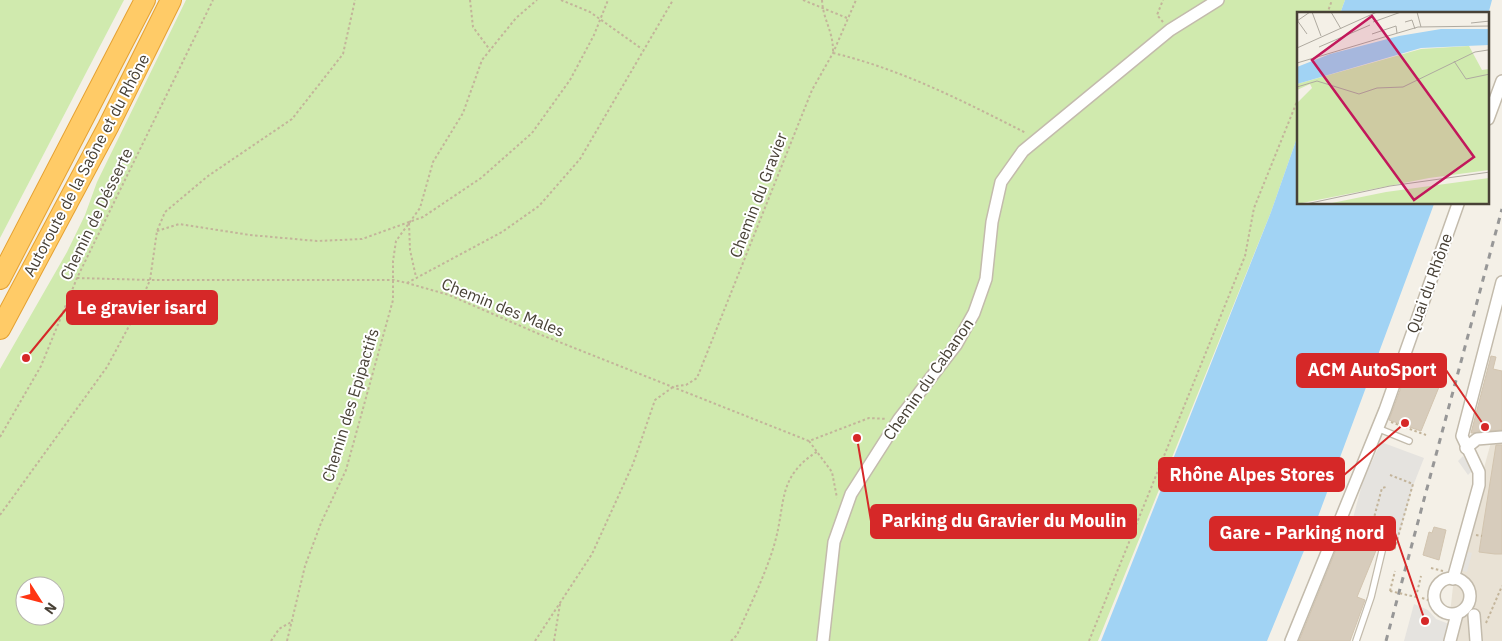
<svg xmlns="http://www.w3.org/2000/svg" width="1502" height="641" font-family="'IBM Plex Sans',sans-serif">
	<rect width="100%" height="100%" fill="#f4f0e7"/>
	<polygon fill="#e9e2d5" points="1502,434 1502,641 1447,641 1454,577 1493,435"/>
	<g fill="#d0eaae" fill-rule="evenodd">
		<polygon points="0,0 124,0 0,238"/>
		<path d="M186,0H1345L1340,14H1298V135L1271,212L1098,641H0V369L67,252L85,215L97,182ZM25,586H55V616H25Z"/>
	</g>
	<g fill="#e5e3df">
		<polygon points="1381,442 1424,458 1413,486 1395,549 1378,544 1375,540 1350,529 1363,481"/>
		<polygon points="1463,456 1473,470 1468,475 1458,461"/>
		<polygon points="1465,551 1472,553 1467,572 1459,570"/>
		<polygon points="1414,604 1428,610 1436,619 1449,624 1447,641 1404,641"/>
	</g>
	<g fill="#a1d3f4">
		<polygon points="1345,0 1492,0 1488,15 1340,14"/>
		<polygon points="1298,135 1298,204 1434,204 1319,514 1267,641 1101,641 1271,212"/>
	</g>
	<g fill="#d7ccbc" stroke="#d2c4af">
		<polygon points="1491,356 1496,357 1493,369 1502,371 1502,430 1471,433"/>
		<polygon points="1406,374 1441,382 1421,431 1389,420"/>
		<polygon points="1496,445 1502,445 1502,554 1495,554 1479,552"/>
		<polygon points="1434,527 1446,530 1439,560 1423,555 1429,532 1432,533"/>
		<polygon points="1344,530 1377,548 1357,597 1365,600 1350,641 1299,641"/>
	</g>
	<g fill="none" stroke-linecap="round" stroke-linejoin="round">
		<defs>
			<g id="lane">
				<polyline points="1377,428 1409,441"/>
				<polyline points="1356,641 1371,597 1383,547"/>
			</g>
			<g id="street">
				<polyline points="1488,119 1502,81"/>
				<polyline points="1466,448 1477,439 1502,437"/>
				<circle cx="1452" cy="596" r="18"/>
				<polyline points="1453,579 1479,485 1479,472 1462,436 1502,282"/>
				<polyline points="1474,615 1476,641"/>
				<polyline points="823,641 834,542 851,494 899,419 956,345 974,313 986,279 992,222 1001,182 1023,151 1170,30 1218,0"/>
				<polyline points="1291,641 1385,410 1458,204"/>
				<polyline points="1450,641 1457,614"/>
			</g>
			<g id="highway">
				<polyline points="0,279 145,0"/>
				<polyline points="0,329 108,127 171,0"/>
			</g>
		</defs>
		<use href="#lane" stroke="#c3bbac" stroke-width="8"/>
		<use href="#street" stroke="#c3bbac" stroke-width="14"/>
		<use href="#highway" stroke="#e5a131" stroke-width="22"/>
		<g stroke="#c3b49a" stroke-width="2" stroke-dasharray="2.5 2.5" stroke-linecap="butt">
			<polyline points="470,0 473,27 490,50"/>
			<polyline points="561,0 590,12 642,49"/>
			<polyline points="803,0 847,18"/>
			<path d="M822,0C823,20 833,30 833,51"/>
			<polyline points="1327,14 1332,0"/>
			<polyline points="1163,22 1157,15 1163,0"/>
			<path d="M833,53C901,69 965,102 1026,133"/>
			<polyline points="409,223 410,250 416,277"/>
			<polyline points="157,231 179,224 250,235 317,241 362,239 423,217 481,178 532,133 570,80 594,35 608,0"/>
			<polyline points="77,278 150,280 394,280 407,283 449,295 539,334 809,441 869,418 887,419"/>
			<polyline points="407,283 502,232 539,206 580,159 673,0"/>
			<polyline points="676,386 686,385 697,378 812,90 833,53 856,0"/>
			<polyline points="1391,422 1426,435"/>
			<polyline points="0,437 41,366 77,278 213,0"/>
			<polyline points="809,441 832,472 837,498"/>
			<polyline points="1390,475 1413,484 1394,551"/>
			<polyline points="0,515 107,367 135,315 150,280 157,231 165,212 208,176 292,119 343,54 355,0"/>
			<polyline points="1347,530 1376,545"/>
			<polyline points="1476,535 1482,536"/>
			<polyline points="1368,540 1382,488 1386,487"/>
			<polyline points="1431,568 1443,571"/>
			<polyline points="1390,591 1395,571"/>
			<polyline points="1416,597 1421,576"/>
			<polyline points="1422,598 1428,600"/>
			<polyline points="1486,623 1502,586"/>
			<polyline points="271,641 279,629 293,621"/>
			<polyline points="287,641 305,566 321,523 346,470 393,300 393,261 396,241 420,208 433,162 463,113 482,60 516,18 537,0"/>
			<polyline points="535,641 592,554 633,464 655,400 673,387"/>
			<polyline points="554,641 560,604"/>
			<path d="M731,641L737,635C750,605 766,574 775,542C786,502 777,477 818,451"/>
			<polyline points="1089,641 1245,256 1254,208 1298,99"/>
		</g>
		<use href="#lane" stroke="#fff" stroke-width="5.5"/>
		<use href="#street" stroke="#fff" stroke-width="11"/>
		<use href="#highway" stroke="#ffcb67" stroke-width="20"/>
		<polyline stroke="#979797" stroke-width="3" stroke-dasharray="6 6" stroke-linecap="butt" points="1386,641 1502,209"/>
		<polyline stroke="#c3b49a" stroke-width="2" stroke-dasharray="2.5 2.5" stroke-linecap="butt" points="1390,591 1416,597"/>
	</g>
	<g text-anchor="middle" stroke-width="4" stroke-linejoin="round" paint-order="stroke">
		<g font-size="16" fill="#484136" stroke="#fff">
			<text transform="translate(86 165) rotate(-62)" y="6">Autoroute de la Saône et du Rhône</text>
			<text transform="translate(758 195) rotate(-69)" y="6">Chemin du Gravier</text>
			<text transform="translate(96 214) rotate(-64)" y="6">Chemin de Désserte</text>
			<text transform="translate(1429 283) rotate(-70)" y="6">Quai du Rhône</text>
			<text transform="translate(503 307) rotate(22)" y="6">Chemin des Males</text>
			<text transform="translate(928 379) rotate(-55)" y="6">Chemin du Cabanon</text>
			<text transform="translate(350 405) rotate(-73)" y="6">Chemin des Epipactifs</text>
		</g>
	</g>
	<g transform="translate(1297 12)">
		<rect width="192" height="192" fill="#f4f0e7"/>
		<path d="M172,34L185,58L192,57V158L132,166L0,192V91L15,76L13,72L0,78V72L124,37ZM192,166V192H30L89,180Z" fill="#d0eaae"/>
		<path d="M144,17H192V33L124,36L0,72V55L33,42L102,24Z" fill="#a1d3f4"/>
		<path fill="none" stroke="#afaaa0" stroke-width="1" d="M15,0L24,24M34,0L44,17M120,0L124,15M0,8L10,22M0,9L13,0M76,10L104,0M108,10L115,8L118,17M174,11L193,9M75,22L99,14L100,21M22,35L73,13M0,36L80,0M157,49L169,67L193,62M0,51L121,15L193,14M0,75L20,69L62,82L80,76L106,75L178,40L191,38M9,192L93,174L193,160"/>
		<path fill="#c2185b" fill-opacity="0.15" stroke="#c2185b" stroke-width="2.5" d="M75,4L177,145L117,188L15,48Z"/>
		<rect width="192" height="192" fill="none" stroke="#484136" stroke-width="2.5"/>
	</g>
	<path fill="none" stroke="#d62828" stroke-width="2" d="M26 358L67 308M1485 427L1446 370M1405 423L1344 475M857 438L871 521M1425 621L1395 533"/>
	<g fill="#d62828" stroke="#fff" stroke-width="2">
		<circle cx="26" cy="358" r="5"/>
		<circle cx="1485" cy="427" r="5"/>
		<circle cx="1405" cy="423" r="5"/>
		<circle cx="857" cy="438" r="5"/>
		<circle cx="1425" cy="621" r="5"/>
	</g>
	<g fill="#d62828" stroke="#d62828" stroke-width="2">
		<rect x="67" y="291" width="150" height="33" rx="5"/>
		<rect x="1297" y="354" width="149" height="33" rx="5"/>
		<rect x="1159" y="458" width="185" height="33" rx="5"/>
		<rect x="871" y="505" width="265" height="33" rx="5"/>
		<rect x="1210" y="517" width="185" height="33" rx="5"/>
	</g>
	<g font-size="18" text-anchor="middle" font-weight="bold" fill="#fff">
		<text x="142" y="314">Le gravier isard</text>
		<text x="1372" y="376">ACM AutoSport</text>
		<text x="1252" y="481">Rhône Alpes Stores</text>
		<text x="1004" y="527">Parking du Gravier du Moulin</text>
		<text x="1302" y="539">Gare - Parking nord</text>
	</g>
	<g transform="translate(40 601) rotate(126)"><circle r="24" fill="#ffffff" stroke="#b6b3af"/>
	<path d="M0-4L9 19L0 12L-9 19Z" fill="#ff3513"/>
	<text y="-8" font-size="14" font-weight="bold" text-anchor="middle" fill="#484136">N</text>
	</g>
</svg>
